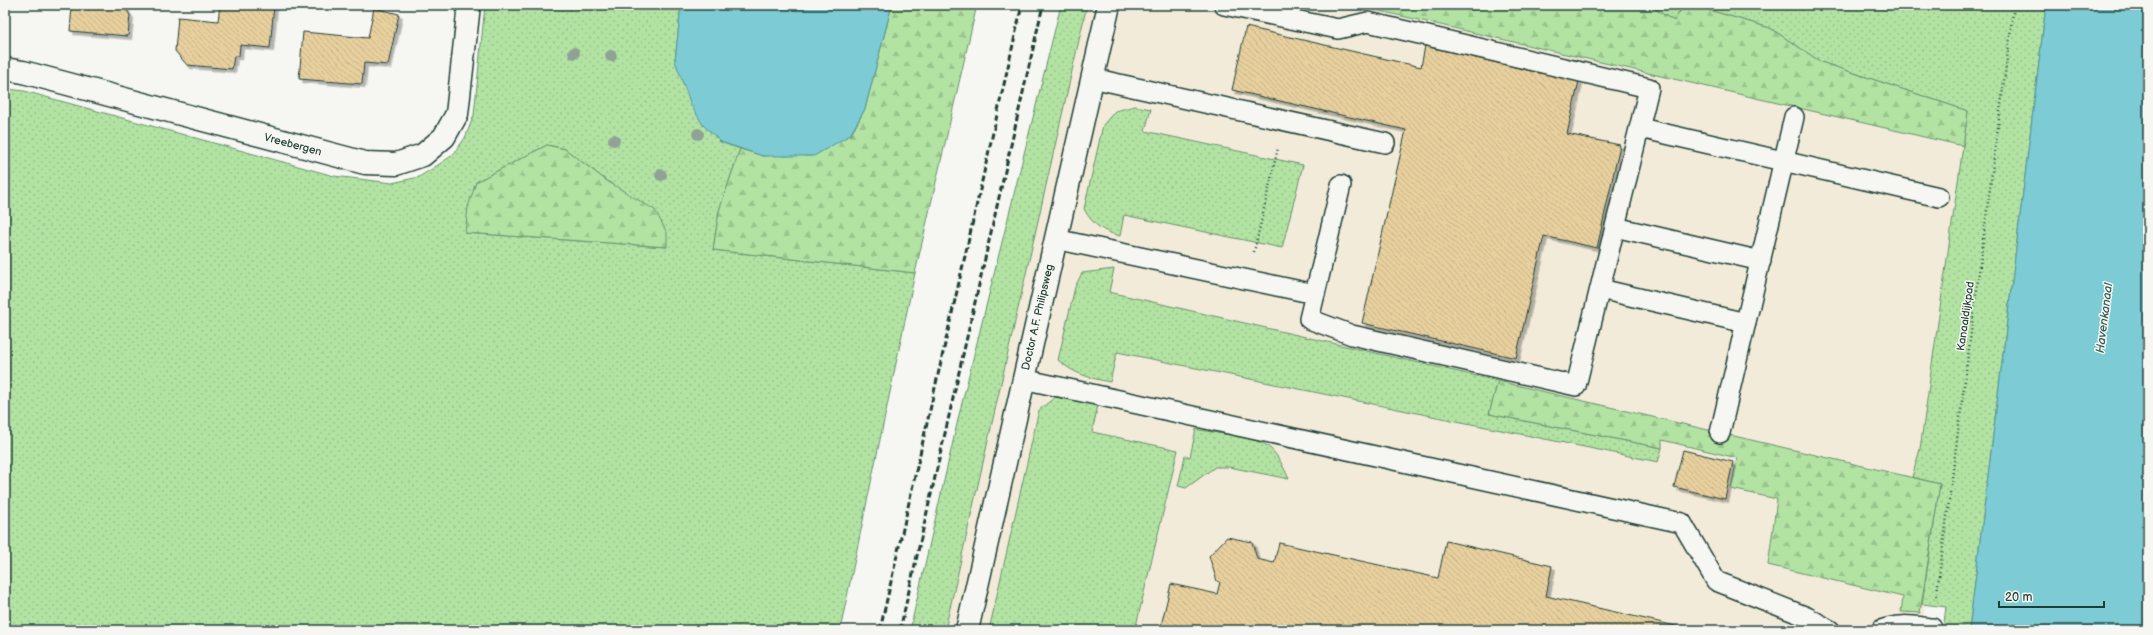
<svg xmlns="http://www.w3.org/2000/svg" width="2153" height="635" font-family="'Balsamiq Sans',sans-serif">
	<defs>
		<pattern id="green-dots" width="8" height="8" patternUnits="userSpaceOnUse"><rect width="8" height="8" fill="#b2e3a3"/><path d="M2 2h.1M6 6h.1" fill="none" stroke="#99c48d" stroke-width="1.8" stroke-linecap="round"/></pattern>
		<pattern id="forest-firs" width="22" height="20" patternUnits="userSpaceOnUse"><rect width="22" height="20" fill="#b2e3a3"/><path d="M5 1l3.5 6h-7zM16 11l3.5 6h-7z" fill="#99c48d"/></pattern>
		<pattern id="building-back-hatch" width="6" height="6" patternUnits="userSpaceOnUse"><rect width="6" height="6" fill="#e8d09e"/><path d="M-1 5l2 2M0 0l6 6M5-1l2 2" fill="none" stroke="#c7b489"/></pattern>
		<filter id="shadow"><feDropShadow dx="3.5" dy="3.5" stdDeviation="0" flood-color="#0004"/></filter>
	</defs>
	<rect width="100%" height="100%" fill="#f6f6f2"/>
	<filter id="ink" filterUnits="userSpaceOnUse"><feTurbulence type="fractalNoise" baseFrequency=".025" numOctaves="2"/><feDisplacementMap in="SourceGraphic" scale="8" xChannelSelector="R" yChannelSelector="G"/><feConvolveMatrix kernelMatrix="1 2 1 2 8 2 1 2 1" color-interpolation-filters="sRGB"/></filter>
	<g filter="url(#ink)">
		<polygon fill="#f2ebd9" points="1076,5 2005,5 1922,630 932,630"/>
		<g fill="url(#green-dots)" stroke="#68906c" fill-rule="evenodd">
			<path d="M485,5H681L675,61L720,142L740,149L719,211L713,250L915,273L840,630H5V91L8,89L24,91L334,176L392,183L419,177L438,165L453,155L465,138L474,115ZM547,145L565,149L607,181L667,247L465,233L476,182Z"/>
			<polygon points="1061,5 1087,5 945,630 910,630 959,415"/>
			<polygon points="1649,5 1684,5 1674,21"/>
			<polygon points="1692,5 2046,5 1969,630 1943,630 1946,607 1922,604 1940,484 1912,477 1920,449 1968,111 1821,62 1770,28"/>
			<path d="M1135,106L1151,109L1145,131L1303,165L1282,248L1124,215L1120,236C1103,232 1092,224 1084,209L1103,125L1115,111Z"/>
			<path d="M1114,269L1109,292L1498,381L1489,414L1662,448L1658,462L1117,352L1110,382C1089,378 1074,374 1058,360L1075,287L1082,273Z"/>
			<polygon points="1055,397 1098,405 1092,432 1178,450 1135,630 989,630 1039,410"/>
			<path d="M1196,429C1213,433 1254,437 1266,445C1277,452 1284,468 1289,479L1229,467H1215L1186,488L1178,486L1185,456L1190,457Z"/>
		</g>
		<g fill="url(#forest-firs)" stroke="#68906c">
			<polygon points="892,5 977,5 915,273 713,250 719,211 740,149 763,156 851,135 865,109"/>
			<polygon points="1354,5 1450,5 1474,10 1476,5 1649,5 1674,21 1684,5 1692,5 1770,28 1821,62 1968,111 1963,146"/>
			<polygon points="547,145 565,149 607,181 655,210 667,233 667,247 465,233 468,207 476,182"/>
			<polygon points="1498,381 1940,484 1920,613 1901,612 1903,597 1768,565 1777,499 1731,489 1737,458 1662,440 1662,448 1489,414"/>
		</g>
		<g fill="#7bcbd5" stroke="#569295">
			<polygon points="681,5 892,5 865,109 850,135 814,156 763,156 721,142 703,125 691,105 675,61"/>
			<polygon points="2046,5 2148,5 2148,630 1969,630"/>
		</g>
		<g fill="url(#building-back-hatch)" stroke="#1f3d34" filter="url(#shadow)">
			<polygon points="85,5 126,5 126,9 130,15 128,36 70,31 72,6 85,7"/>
			<polygon points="220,5 274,5 270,48 240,45 239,56 234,56 232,69 187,65 175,51 178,17 218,21"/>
			<polygon points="374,8 399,14 388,65 364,63 362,84 299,79 303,32 368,38"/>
			<polygon points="1246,27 1421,67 1425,46 1545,74 1545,71 1550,72 1549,75 1579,81 1567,134 1620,145 1597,248 1544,236 1516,358 1362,323 1406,130 1232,90"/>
			<polygon points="1683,450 1733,462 1725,499 1674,487"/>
			<polygon points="1227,537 1252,542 1257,559 1274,563 1279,543 1438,578 1446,541 1552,566 1546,596 1693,630 1160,630 1171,584 1217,594 1220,582 1217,581 1209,556"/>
		</g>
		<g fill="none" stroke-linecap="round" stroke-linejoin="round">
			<defs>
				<g id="lane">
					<polyline points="1224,5 1338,29 1368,22 1649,88 1576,386 1352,335 1309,319 1315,294"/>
					<polyline points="1092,78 1385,143"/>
					<polyline points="1640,128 1939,197"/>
					<polyline points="1615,227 1761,261"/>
					<polyline points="1055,239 1315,294 1341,185"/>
					<polyline points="1600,289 1746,323"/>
					<polyline points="1023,379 1682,523 1716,581 1807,617 1830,630"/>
					<polyline points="1720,433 1794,117"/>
					<path d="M1881,630C1898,623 1914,626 1932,628"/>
				</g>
				<g id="street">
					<polyline points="5,69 23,72 365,163 396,164 423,155 444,137 457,114 469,5"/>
					<polyline points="967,630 1109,5"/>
				</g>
			</defs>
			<use href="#lane" stroke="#1f3d34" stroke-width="22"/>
			<use href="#street" stroke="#1f3d34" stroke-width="25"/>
			<g stroke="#1f3d34" stroke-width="2.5" stroke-dasharray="1 3" stroke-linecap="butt">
				<polyline points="1254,252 1278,148"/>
				<polyline points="1936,600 2014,5"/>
			</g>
			<use href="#lane" stroke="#f6f6f2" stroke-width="19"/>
			<use href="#street" stroke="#f6f6f2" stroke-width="22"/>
			<g stroke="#1f3d34" stroke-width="3" stroke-dasharray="6 3" stroke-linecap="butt">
				<polyline points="880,630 1022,5"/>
				<polyline points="900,630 1043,5"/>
			</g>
		</g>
		<g fill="#90a296">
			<circle cx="574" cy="53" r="6"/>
			<circle cx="611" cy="56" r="6"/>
			<circle cx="698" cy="134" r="6"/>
			<circle cx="614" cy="140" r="6"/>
			<circle cx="661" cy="175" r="6"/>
		</g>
	</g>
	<g text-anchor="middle" stroke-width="3" stroke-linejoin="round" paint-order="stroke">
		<g font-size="11" fill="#1f3d34" stroke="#f6f6f2">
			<text transform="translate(293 144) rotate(15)" y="4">Vreebergen</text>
			<text transform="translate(1965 316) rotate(-82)" y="4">Kanaaldijkpad</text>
			<text transform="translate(1037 317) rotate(-77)" y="4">Doctor A.F. Philipsweg</text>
		</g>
		<g font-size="12" font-style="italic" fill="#315954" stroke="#f6f6f2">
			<text transform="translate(2104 318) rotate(-83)" y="4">Havenkanaal</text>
		</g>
	</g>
	<rect width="2153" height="635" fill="none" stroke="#f6f6f2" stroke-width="20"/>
	<rect x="10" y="10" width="2133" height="615" fill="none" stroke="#1f3d34" stroke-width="1.5" filter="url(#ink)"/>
	<path d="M1999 601v6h105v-6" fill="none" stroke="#1f3d34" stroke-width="2"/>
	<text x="2005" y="601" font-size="12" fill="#1f3d34" stroke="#f6f6f2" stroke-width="3" paint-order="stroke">20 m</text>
</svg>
